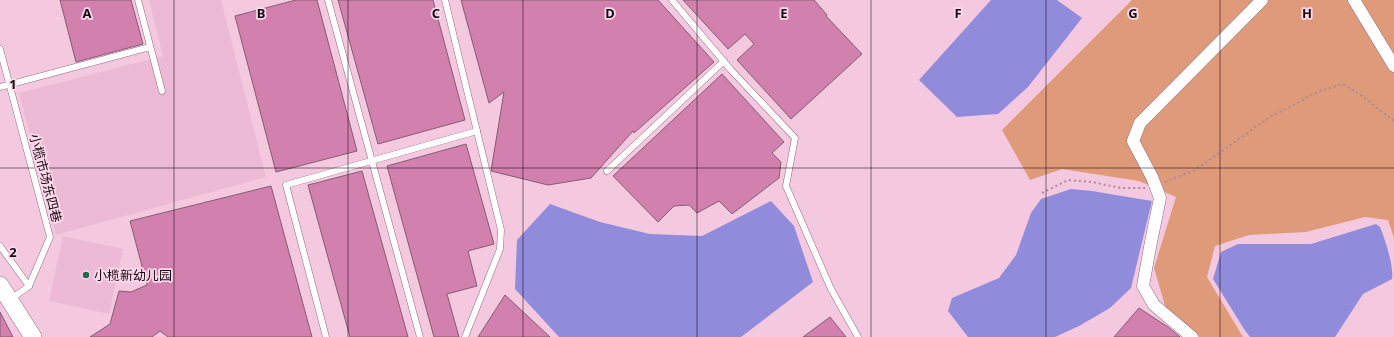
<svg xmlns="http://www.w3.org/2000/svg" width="1394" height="337" font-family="'Noto Sans','Noto Sans SC',sans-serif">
	<rect width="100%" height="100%" fill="#f4c9e0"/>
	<g fill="#ecbad5">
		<polygon points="149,0 221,0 266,177 56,235 19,93 163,56"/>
		<polygon points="63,236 123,249 109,314 49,301"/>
	</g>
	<polygon fill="#df9a7a" points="1132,0 1394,0 1394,238 1388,220 1365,217 1306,232 1249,235 1215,246 1207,277 1243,337 1200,337 1166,309 1154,268 1176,197 1139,181 1062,169 1030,180 1002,130"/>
	<g fill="#908bda">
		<polygon points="991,0 1057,0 1082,18 1028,87 998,114 957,117 919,80"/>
		<polygon points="1071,189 1092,191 1152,201 1131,288 1110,308 1079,326 1055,337 968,337 948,311 952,298 999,278 1016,255 1031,213 1041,199"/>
		<polygon points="771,201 794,226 813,282 741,337 559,337 515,289 517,240 550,204 600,222 650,234 702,236"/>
		<path d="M1376,224L1380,227C1385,239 1394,266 1392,279L1363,294L1335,337H1250L1244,329L1213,279L1221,252L1238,244H1311Z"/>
	</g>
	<g fill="#d280ae" stroke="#835d71">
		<polygon points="60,0 131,0 143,44 76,62"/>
		<polygon points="296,0 317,0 357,151 276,172 235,16"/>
		<polygon points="338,0 433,0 465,120 378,144"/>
		<polygon points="461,0 658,0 714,62 634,133 633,131 591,178 548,185 491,171 504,92 489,103"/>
		<polygon points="683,0 814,0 827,15 826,16 862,54 791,119 737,60 754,44 745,34 728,49"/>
		<polygon points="722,74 784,142 772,153 781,162 779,178 732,214 719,201 697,213 689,205 674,206 658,222 613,176"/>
		<polygon points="466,144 494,244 468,251 477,286 447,294 459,337 434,337 387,166"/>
		<polygon points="362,171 408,337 350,337 308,185"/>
		<polygon points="271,186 312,337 168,337 160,331 152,337 90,337 110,324 119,291 131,292 147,285 130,221"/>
		<polygon points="505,295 550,337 478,337"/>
		<polygon points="1139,308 1168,327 1180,337 1114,337"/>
		<polygon points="0,312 13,337 0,337"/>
		<polygon points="830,317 846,337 803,337"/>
	</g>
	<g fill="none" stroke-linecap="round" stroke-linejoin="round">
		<defs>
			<g id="lane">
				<polyline points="138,0 162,91"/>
				<polyline points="328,0 420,337"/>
				<polyline points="445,0 501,230 500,249 465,337"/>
				<polyline points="672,0 731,70 795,138 786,186 831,289 858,337"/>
				<polyline points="0,49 50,237 29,286 11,299"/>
				<polyline points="0,87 150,47"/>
				<polyline points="607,171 724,61"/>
				<polyline points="0,246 29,286"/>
				<polyline points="326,337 286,185 477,131"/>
			</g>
			<g id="street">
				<polyline points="1354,0 1394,66"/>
				<polyline points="1192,337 1154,305 1143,286 1150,247 1160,198 1152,177 1133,141 1140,123 1262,0"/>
			</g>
			<polyline id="secondary" points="0,285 33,337"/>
		</defs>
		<use href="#lane" stroke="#926b80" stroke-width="7"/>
		<use href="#street" stroke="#926b80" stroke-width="13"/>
		<use href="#secondary" stroke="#926b80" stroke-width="18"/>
		<g stroke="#aa899b" stroke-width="2" stroke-dasharray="2 3" stroke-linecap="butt">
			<polyline points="1165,182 1195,170 1270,117 1320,91 1343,84 1362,96 1394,121"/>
			<polyline points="1042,193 1068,180 1092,182 1121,188 1145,188"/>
		</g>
		<use href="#lane" stroke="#fff" stroke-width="6"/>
		<use href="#street" stroke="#fff" stroke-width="12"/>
		<use href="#secondary" stroke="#fff" stroke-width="17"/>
	</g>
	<path fill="none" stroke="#180a12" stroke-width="1" stroke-opacity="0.55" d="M174,0V337M348,0V337M523,0V337M697,0V337M871,0V337M1046,0V337M1220,0V337M0,168H1394"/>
	<circle fill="#2a644e" stroke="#fcd9eb" stroke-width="1.5" cx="86" cy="275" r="4"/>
	<g text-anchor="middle" stroke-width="3.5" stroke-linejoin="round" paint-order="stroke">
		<g font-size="13" fill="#180a12" stroke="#fcd9eb">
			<text transform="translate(46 178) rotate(75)" y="5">小榄市场东四巷</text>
		</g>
		<g font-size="13" fill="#180a12" stroke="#fcd9eb" text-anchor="start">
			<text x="94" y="280">小榄新幼儿园</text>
		</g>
	</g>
	<g font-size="13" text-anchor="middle" font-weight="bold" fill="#180a12" stroke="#fcd9eb" stroke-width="3.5" stroke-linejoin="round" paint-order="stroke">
		<text x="87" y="18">A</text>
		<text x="261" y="18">B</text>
		<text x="436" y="18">C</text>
		<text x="610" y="18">D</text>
		<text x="784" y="18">E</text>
		<text x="958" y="18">F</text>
		<text x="1133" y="18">G</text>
		<text x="1307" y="18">H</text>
		<text x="13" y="89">1</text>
		<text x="13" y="257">2</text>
	</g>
</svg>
